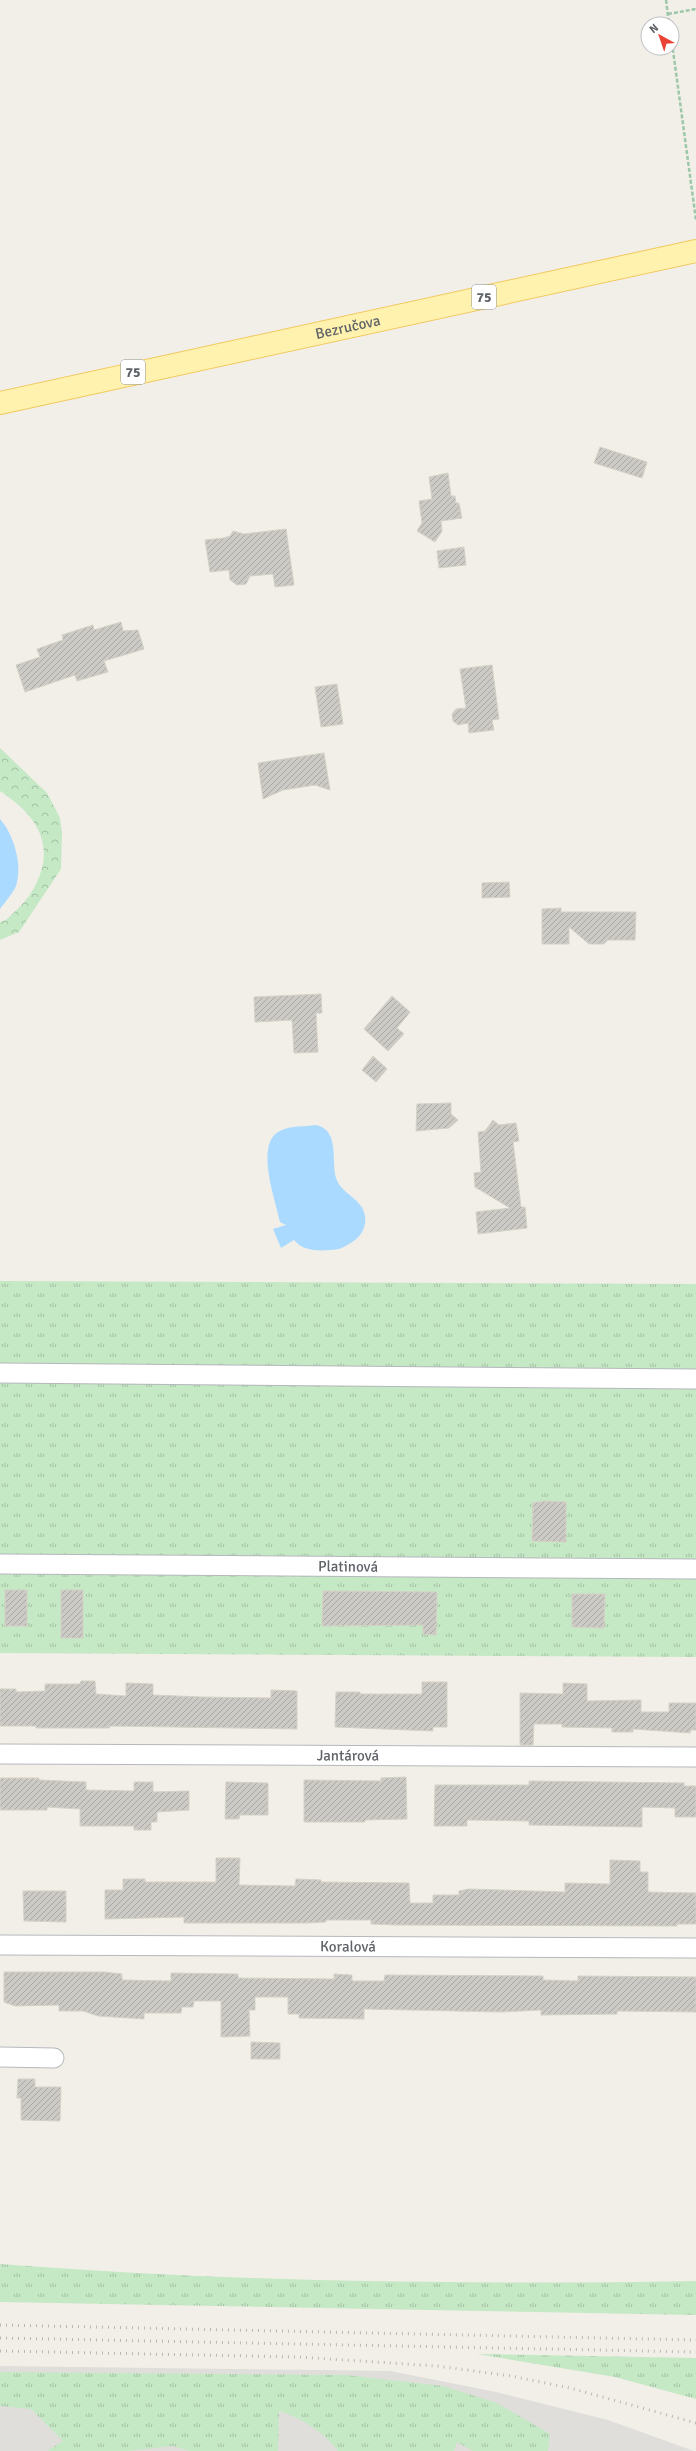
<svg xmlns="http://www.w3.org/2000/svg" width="696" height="2451" font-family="Signika,sans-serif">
	<defs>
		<pattern id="grass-tufts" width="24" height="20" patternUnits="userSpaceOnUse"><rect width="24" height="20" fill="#c5e8c5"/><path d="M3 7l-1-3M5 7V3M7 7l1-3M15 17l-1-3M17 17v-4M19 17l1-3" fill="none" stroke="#a3c0a4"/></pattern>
		<pattern id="forest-crowns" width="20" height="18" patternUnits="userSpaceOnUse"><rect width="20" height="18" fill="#c5e8c5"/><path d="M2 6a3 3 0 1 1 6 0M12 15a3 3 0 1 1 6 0" fill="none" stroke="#a3c0a4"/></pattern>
		<pattern id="building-hatch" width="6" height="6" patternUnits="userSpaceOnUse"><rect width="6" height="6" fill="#cccac5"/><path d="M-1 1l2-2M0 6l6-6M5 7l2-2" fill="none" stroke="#a9a8a4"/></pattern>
	</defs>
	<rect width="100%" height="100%" fill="#f1efe8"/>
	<polygon fill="#e0deda" points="0,2366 390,2371 496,2392 608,2420 694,2451 0,2451"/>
	<g fill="url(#grass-tufts)">
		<polygon points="0,1281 696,1284 696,1657 0,1653"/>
		<path d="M0,2264C231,2282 464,2285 696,2281V2315L0,2302Z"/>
		<polygon points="477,2354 696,2358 696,2399 615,2377"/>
		<path d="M0,2372L346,2375L443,2386L497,2403L550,2434L548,2451H473L457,2442L454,2451H338C325,2433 300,2417 279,2411L278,2451H190L173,2446L127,2451H47L63,2441L31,2409L0,2406Z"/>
	</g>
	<path fill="url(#forest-crowns)" d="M0,748L47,793L60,818L62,832L61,869L19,932L0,940V922L6,920C14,912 25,903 31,893C58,849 40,817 0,791Z"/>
	<g fill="#aadaff">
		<path d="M0,819C14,835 23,865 16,886C13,893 5,902 0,909Z"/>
		<path d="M316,1125C340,1130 331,1161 336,1178C340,1191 353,1195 360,1205C369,1216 366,1232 355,1240C346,1246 341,1250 330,1250C317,1251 303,1251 294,1240L281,1248L273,1229L286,1225L280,1222C276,1201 254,1143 280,1131C292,1125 303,1127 316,1125Z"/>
	</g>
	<g fill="url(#building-hatch)" stroke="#d6d1c6">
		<polygon points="600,447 647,462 642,478 594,463"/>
		<polygon points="448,473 451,496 455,496 456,503 459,503 462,518 441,521 442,531 435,542 417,531 422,523 419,501 432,499 429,477"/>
		<polygon points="286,529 294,585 275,587 273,574 250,576 246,584 237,585 230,580 229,570 210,572 205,540 224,538 230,536 233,531 244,534"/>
		<polygon points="464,547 466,565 439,568 437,551"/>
		<polygon points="121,622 123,631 138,630 144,649 104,661 108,672 77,681 75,675 25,692 16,665 40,657 37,649 63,640 62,635 93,625 94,630"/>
		<polygon points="492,665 499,719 492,720 494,730 469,733 468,723 458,725 453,721 452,714 456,709 466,708 460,669"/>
		<polygon points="337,684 343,724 321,727 315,687"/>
		<polygon points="324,753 330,790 315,785 283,790 263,799 258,763"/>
		<polygon points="509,882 510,897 482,898 482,883"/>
		<polygon points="561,908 561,912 636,912 635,940 608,940 604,944 589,944 569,927 569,944 542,944 542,909"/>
		<polygon points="321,994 322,1013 316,1013 318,1052 294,1053 292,1020 255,1022 254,997"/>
		<polygon points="392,996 410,1012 397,1028 404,1034 388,1051 364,1029"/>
		<polygon points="373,1056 387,1069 376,1082 362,1070"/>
		<polygon points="451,1103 451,1114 458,1120 449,1128 416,1131 417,1104"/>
		<polygon points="493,1120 499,1125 516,1123 519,1141 513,1142 521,1207 525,1207 527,1228 478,1234 476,1212 510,1208 475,1187 474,1173 481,1172 478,1132 485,1131"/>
		<polygon points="545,1501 566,1502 566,1542 532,1541 533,1503"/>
		<rect x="5" y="1590" width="22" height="36"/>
		<rect x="61" y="1590" width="22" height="48"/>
		<polygon points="323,1591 437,1592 436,1635 423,1634 423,1625 322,1626"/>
		<polygon points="572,1594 605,1594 604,1628 572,1627"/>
		<polygon points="81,1681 95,1681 96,1694 126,1696 126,1683 153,1684 153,1695 202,1697 271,1698 271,1690 297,1691 297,1729 110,1726 109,1728 36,1728 36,1726 0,1726 0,1689 16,1689 16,1692 45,1691 45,1684 80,1684"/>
		<polygon points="422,1682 447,1682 447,1727 433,1727 433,1731 335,1727 336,1692 360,1692 360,1694 422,1694"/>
		<polygon points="563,1683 587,1684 587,1701 641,1700 641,1712 669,1712 669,1703 696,1703 696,1730 691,1730 690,1733 633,1729 633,1732 612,1732 612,1728 562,1727 562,1724 534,1724 533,1745 520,1745 520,1693 563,1694"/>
		<polygon points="406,1777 407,1819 365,1820 365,1822 304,1822 304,1780 381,1781 381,1778"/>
		<polygon points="0,1778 39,1778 39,1780 86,1782 86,1790 134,1791 134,1782 153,1782 153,1792 189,1791 189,1810 157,1812 157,1822 151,1822 151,1830 134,1830 134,1826 80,1826 80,1809 47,1807 47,1810 0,1810"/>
		<polygon points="529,1781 684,1783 684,1786 696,1786 696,1817 675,1817 675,1808 642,1807 642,1827 529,1825 529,1821 467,1820 467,1826 434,1826 435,1785 529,1785"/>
		<polygon points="226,1782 268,1783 268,1815 240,1815 239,1819 225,1819"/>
		<polygon points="216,1858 240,1858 239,1885 295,1886 296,1879 321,1880 321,1882 409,1883 410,1903 433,1903 433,1895 459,1895 459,1891 469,1889 565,1892 565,1883 610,1884 610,1860 640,1861 640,1872 648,1872 648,1892 696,1893 696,1924 677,1924 677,1926 395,1925 371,1924 371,1920 326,1920 326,1922 307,1923 184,1923 184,1917 105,1919 105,1890 123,1890 123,1879 145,1879 145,1882 216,1882"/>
		<polygon points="23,1891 66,1891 66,1922 24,1921"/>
		<polygon points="4,1972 104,1972 122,1974 122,1980 171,1981 171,1973 238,1974 238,1978 334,1979 334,1974 352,1975 352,1981 384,1981 385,1975 543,1976 543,1980 578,1981 578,1976 696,1977 696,2012 617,2011 617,2014 541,2015 541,2010 501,2012 364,2009 364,2019 299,2018 299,2014 288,2014 288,1997 255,1997 255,2010 249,2010 250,2036 221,2037 221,2001 194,2001 193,2007 182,2007 181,2013 144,2013 144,2019 98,2016 83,2011 59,2011 59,2005 15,2006 4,2002"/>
		<polygon points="251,2042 280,2043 280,2059 251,2059"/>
		<polygon points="18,2079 35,2079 35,2087 61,2087 60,2121 21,2120 21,2098 17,2098"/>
	</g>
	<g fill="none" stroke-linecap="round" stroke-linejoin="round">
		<defs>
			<g id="street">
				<polyline points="0,1373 696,1379"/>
				<path id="s1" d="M0,1564L696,1569"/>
				<path id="s2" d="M0,1754L696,1757"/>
				<path id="s3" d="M0,1945L696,1948"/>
				<polyline points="0,2057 54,2058"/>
			</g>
			<g id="primary">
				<path id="s4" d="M0,403L696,251"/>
			</g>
		</defs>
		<use href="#street" stroke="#b5b8bc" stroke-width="21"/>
		<use href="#primary" stroke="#f2c960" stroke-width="24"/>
		<g stroke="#9cc7a9" stroke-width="2.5" stroke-dasharray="4 2" stroke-linecap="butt">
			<polyline points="666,0 669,24"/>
			<polyline points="668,14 696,9"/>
			<polyline points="672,43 696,220"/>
		</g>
		<use href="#street" stroke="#fff" stroke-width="19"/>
		<use href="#primary" stroke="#fff2af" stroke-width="22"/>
		<g stroke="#b6b7b8" stroke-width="3" stroke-dasharray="1 5" stroke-linecap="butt">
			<polyline points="0,2325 696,2340"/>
			<polyline points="0,2338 696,2352"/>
			<polyline points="0,2351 298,2357 437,2366 511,2376 570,2388 696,2423"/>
		</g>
	</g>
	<g text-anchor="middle" stroke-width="4" stroke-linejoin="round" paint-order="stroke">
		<g fill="#fff" stroke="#8f9295" stroke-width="1">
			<rect x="472" y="285" width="24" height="24" rx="3"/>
			<rect x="121" y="360" width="24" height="24" rx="3"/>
		</g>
		<g font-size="14" font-weight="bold" fill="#5f6368">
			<text x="484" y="302">75</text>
			<text x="133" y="377">75</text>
		</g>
		<g font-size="15" fill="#5f6368" stroke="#fff">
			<text dy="5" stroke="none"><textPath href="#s4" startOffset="356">Bezručova</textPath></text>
			<text dy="5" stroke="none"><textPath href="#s1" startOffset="348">Platinová</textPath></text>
			<text dy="5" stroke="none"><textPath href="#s2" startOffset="348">Jantárová</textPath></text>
			<text dy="5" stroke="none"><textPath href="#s3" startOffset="348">Koralová</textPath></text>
		</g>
	</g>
	<g transform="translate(660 36) rotate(320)"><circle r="19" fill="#ffffff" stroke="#bfc1c3"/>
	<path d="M0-3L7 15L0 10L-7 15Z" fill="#ea4335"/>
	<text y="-6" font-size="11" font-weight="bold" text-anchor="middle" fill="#5f6368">N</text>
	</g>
</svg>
